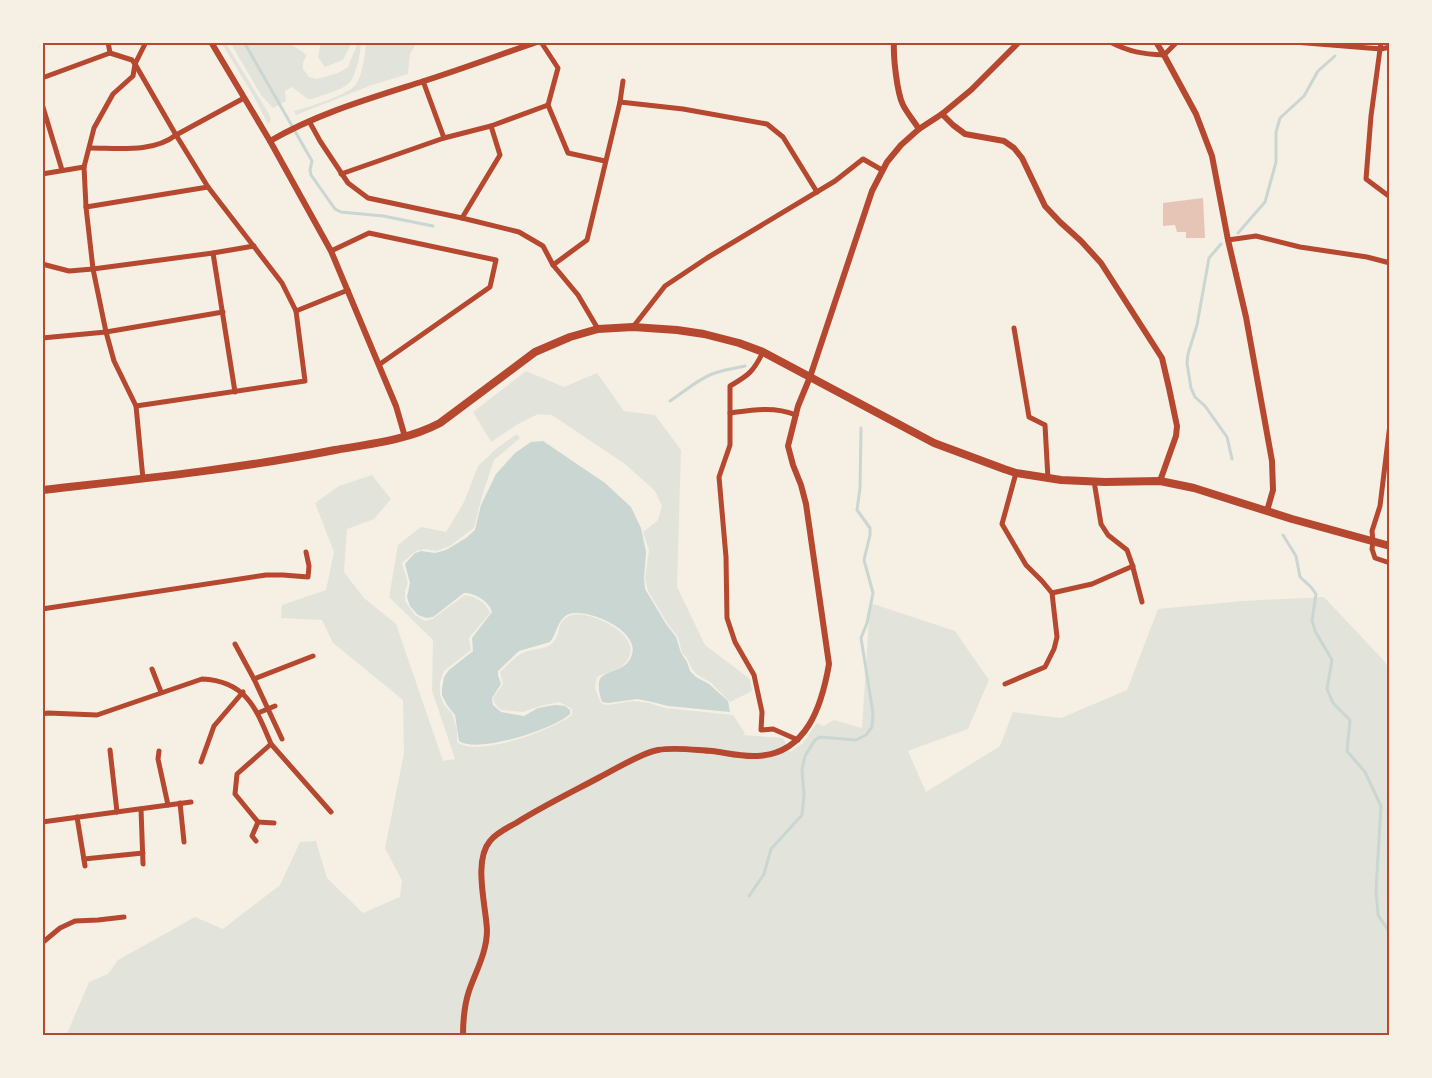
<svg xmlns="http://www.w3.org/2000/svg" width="1432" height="1078" font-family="Roboto,sans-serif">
	<rect width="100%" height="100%" fill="#f6efe4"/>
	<g fill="#e2e4dc">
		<polygon points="221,42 225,42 269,114 271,120 268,124 254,97"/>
		<path d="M230,42H288L307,55L303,62V69L309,77L317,79L338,73L348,67L358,42H361C361,52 356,78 348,84C340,91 322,95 312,99H308L292,87L285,91L286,101L273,108L261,95Z"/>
		<polygon points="321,42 352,42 343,60 325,67 318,57"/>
		<path d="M366,42H417L410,54L408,74L372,85L296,115L294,111C308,107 349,95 356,84C363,73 365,55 366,42Z"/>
		<polygon points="526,371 564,387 597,373 624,411 655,415 681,450 677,587 705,645 750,679 752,691 730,702 711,683 696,674 691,667 687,658 682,653 678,637 667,623 648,591 645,578 649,550 643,532 658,520 662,506 655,491 625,464 552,415 538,414 518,424 491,442 473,412"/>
		<path d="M517,434L520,438L494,460L482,496L474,528L450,546L436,551L425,549L416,551L402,563L408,583L405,591V601L415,615L425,621L432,619L465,595C476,597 486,602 490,613L469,638L471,650L444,671L440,682V695L444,705L452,713L457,730V742C478,758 552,730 572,715V709L559,702L540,706L523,712L501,710L495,704L493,698L503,684L500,672C507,666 516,655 525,652C535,648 548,650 555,640C561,631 556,620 572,615C590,610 643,635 628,659C627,661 624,664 622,666C615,671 605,673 597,677L595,688L601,703L607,705L633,701L650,703L665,708L733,715L745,733L743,735L783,738L790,752L803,743L817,723L823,726L834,720L862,728L870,603L955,631L989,680L968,729L908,751L926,792L1000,746L1013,712L1061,718L1127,690L1158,609L1242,601L1324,597L1386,663L1390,682V1036H66L89,982L108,974L118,960L195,917L223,929L280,885L300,842L316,841L327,878L363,913L400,897L402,881L385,848L404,753L403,700L333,643L322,620L281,618L282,605L326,590L334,552L315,503L339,486L372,475L391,499L374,519L347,529L344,572L364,598L396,624L443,761L455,759L432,691L433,640L389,597L398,545L421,527L446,532L464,502L478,466L497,448Z"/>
	</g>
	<path fill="#c9d6d2" d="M543,441L605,483L631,507L641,528L646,552L644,578L645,589L666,624L676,637L681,653L687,662L690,671L696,677L709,684L728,701L730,712L668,706L648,701L637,699L608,703L602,702C600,696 597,686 600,679C606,670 624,671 630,659C645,634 595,611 575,613C557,614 559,631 550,642L519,651L498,671V675L501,684L492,698L493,705L501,712L524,716L538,708L555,705L565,706L570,710V714C554,729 478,754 459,741L455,715L447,705L442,695V689L444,677L449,670L473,651L472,638L492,612C489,601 475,593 464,593L433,617L426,618L418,615L410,606L407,597L410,583L405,564L415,553L421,551L435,553L446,550L466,538L475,530L481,505L496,474L515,453L531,442Z"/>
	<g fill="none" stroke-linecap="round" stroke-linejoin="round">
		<g stroke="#c9d6d2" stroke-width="3">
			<polyline points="244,42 312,161 310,170 311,175 335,209 341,212 383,216 433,226"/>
			<polyline points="1238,233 1265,202 1276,162 1276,132 1280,118 1304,96 1318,71 1335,56"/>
			<polyline points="1221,244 1209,258 1197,325 1188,354 1187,363 1191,388 1195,397 1205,406 1227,437 1232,459"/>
			<path d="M670,401C684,392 697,380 712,374C722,370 734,368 745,366"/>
			<polyline points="1283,535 1296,556 1300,577 1311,587 1316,594 1312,620 1315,631 1332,660 1327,689 1333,703 1350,720 1347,751 1365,772 1381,806 1376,890 1378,915 1390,933"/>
			<polyline points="749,896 764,874 771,849 802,815 804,795 802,770 805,756 815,740 820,737 856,740 866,735 872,727 873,713 861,638 867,623 873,593 864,560 870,535 870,528 857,510 860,488 861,428"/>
		</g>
	</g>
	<polygon fill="#e6c5b7" points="1203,198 1205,238 1186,238 1186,232 1177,232 1175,225 1163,226 1163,203"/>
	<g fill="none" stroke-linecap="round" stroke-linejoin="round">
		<g stroke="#b5482f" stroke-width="5">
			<polyline points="108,42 110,53 132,60 135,64 176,135 208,187 282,283 296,311 305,381 136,406"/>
			<polyline points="541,42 558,68 548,105 568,153 605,161"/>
			<path d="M1110,42C1130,52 1142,54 1164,55L1177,42"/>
			<polyline points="1294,42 1381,49 1390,47"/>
			<polyline points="1381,42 1371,116 1366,179 1390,197"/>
			<polyline points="42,78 110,53"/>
			<polyline points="423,81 444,138"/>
			<polyline points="620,102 683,109 767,124 783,137 817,192"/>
			<polyline points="42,104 62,170"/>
			<polyline points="309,121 320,141 348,183 368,198 462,218 519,232 543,246 553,265 578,295 598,329"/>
			<path d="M90,148C118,148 153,153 176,135L244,98"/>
			<polyline points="42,174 84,167"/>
			<polyline points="341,174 444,138 491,126 548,105"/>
			<polyline points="86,207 208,187"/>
			<polyline points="462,218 500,155 491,126"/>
			<polyline points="1228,240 1256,236 1300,247 1367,257 1390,263"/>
			<polyline points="331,251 369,233 496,260 490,287 380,364"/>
			<polyline points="213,253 235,392"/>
			<polyline points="42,264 69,271 93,269 213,253 254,246"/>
			<polyline points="553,265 587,240 620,102 623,81"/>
			<polyline points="296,311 348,290"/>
			<polyline points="633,327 665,286 707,258 835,181 863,159 882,170"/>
			<polyline points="1014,328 1029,417 1045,425 1048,479"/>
			<polyline points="42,338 106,332 223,312"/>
			<path d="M763,352C753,372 749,375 730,386V445L719,477L726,557L727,618L735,642L754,675L762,712L761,730L773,729L798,740"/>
			<path d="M730,413C752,410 774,406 796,415"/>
			<polyline points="1390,424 1380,506 1372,531 1373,541 1372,549 1375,558 1390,563"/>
			<polyline points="143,479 136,406 114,361 106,332 93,269 86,207 84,167 94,128 113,94 133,76 135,64 146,42"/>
			<polyline points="1094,481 1101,524 1108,535 1127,550 1132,564 1142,602"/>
			<polyline points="1052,593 1092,584 1133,566"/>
			<polyline points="42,609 266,575 283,575 308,577 309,566 306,552"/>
			<polyline points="235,644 254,679 282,739"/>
			<polyline points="152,669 161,692"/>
			<polyline points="254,679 313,656"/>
			<polyline points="1005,684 1045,667 1054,649 1057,637 1052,593 1042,581 1026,565 1002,524 1016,473"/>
			<polyline points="258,713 275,706"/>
			<path d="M42,714L48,713L97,715L202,679C246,681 256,708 271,744L237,774L235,794L258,822L252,836L256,841"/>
			<polyline points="271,744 331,812"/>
			<polyline points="110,750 117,812"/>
			<polyline points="159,751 158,759 168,805"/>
			<polyline points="201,762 214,726 243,692"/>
			<polyline points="180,803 184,842"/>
			<polyline points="141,809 143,864"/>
			<polyline points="77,817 85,866"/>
			<polyline points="42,822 191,802"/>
			<polyline points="258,822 274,823"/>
			<polyline points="84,859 143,853"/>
			<polyline points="42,943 60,928 75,921 98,920 124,917"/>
		</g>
		<g stroke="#b5482f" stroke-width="6">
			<polyline points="211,42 270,141 331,251 396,406 405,437"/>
			<path d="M894,42C893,56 897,93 903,105C907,113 914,121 919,129"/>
			<polyline points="1156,42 1164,55 1196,114 1212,156 1228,240 1246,317 1272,461 1273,490 1267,511"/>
			<polyline points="942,114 953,125 965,134 1004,141 1014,148 1022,158 1045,206 1060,222 1081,241 1101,263 1162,358 1169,388 1177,426 1176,436 1160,481"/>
			<path d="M270,141C318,113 371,98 424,81C462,69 499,55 537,42"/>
			<path d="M463,1036C463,1020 464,1006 469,991C476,971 487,952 487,930C486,906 473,861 490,841C496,833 507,828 516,823C543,806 572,792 600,777C616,769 641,753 658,750C676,747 694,750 712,751C727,753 743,757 757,756C807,754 822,705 829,664L806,504L801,485L793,465L788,446L798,406L810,377L872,191L887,162L901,145L919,129L942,114L971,90L1019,42"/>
		</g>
		<path stroke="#b5482f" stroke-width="8" d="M42,490C140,479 238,469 335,450C371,444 408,440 440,423L535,352L570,337L598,329L633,327L677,330L704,334L739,343L763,352L934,443L1004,469L1016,473L1061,480L1105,482L1160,481L1194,488L1292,519L1390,546"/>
	</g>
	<rect width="1432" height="1078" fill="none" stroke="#f6efe4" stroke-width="87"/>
	<rect x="44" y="44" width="1344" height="990" fill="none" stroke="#b5482f" stroke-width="2"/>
</svg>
